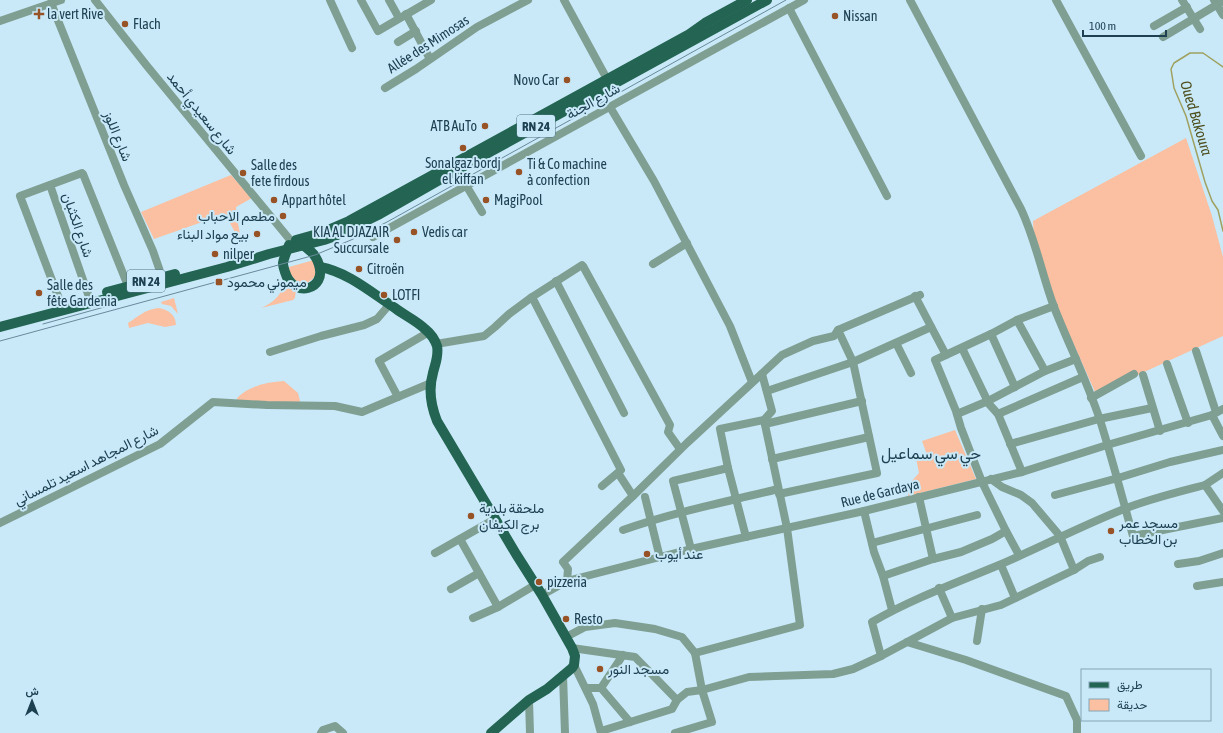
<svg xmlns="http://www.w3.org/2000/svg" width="1223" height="733" font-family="'Asap Condensed',Vazirmatn,sans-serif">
	<rect width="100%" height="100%" fill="#c9e9f9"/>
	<g fill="#fac0a1">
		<polygon points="1186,138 1212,216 1223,257 1223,336 1096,394 1056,305 1034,239 1033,221"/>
		<polygon points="231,175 252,198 236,207 237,218 242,245 225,214 154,239 141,212"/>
		<polygon points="314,260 316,276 307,283 298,283 290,274 289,267"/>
		<path d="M288,287L296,290L295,298L293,300L261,308C270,304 278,299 282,289Z"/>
		<polygon points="174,298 178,314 171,306 162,304 161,302"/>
		<path d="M158,308C168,309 176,315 176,325L165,327L148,323L129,328L128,323C139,316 144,310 158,308Z"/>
		<path d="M284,381L298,393L300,401L298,403L238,401L237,398C249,386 267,382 284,381Z"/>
		<polygon points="955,430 976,479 908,496 911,482 919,473 916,458 927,455 922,441"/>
	</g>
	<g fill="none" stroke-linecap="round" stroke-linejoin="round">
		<polyline stroke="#9fa160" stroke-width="1.5" points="1223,67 1203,53 1190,53 1174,63 1171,69 1174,88 1186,116 1205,182 1212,201 1218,210 1223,231"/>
		<g stroke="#7f9f93" stroke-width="8">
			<polyline points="95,0 147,66 291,241"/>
			<polyline points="330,0 352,48"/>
			<polyline points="361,0 378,31 431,0"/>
			<polyline points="389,0 399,18"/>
			<polyline points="564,0 607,79"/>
			<path d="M910,0L1021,209C1036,241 1042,275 1054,307C1069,345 1087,381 1100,420C1112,458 1122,497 1133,536L1223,518"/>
			<polyline points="1056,0 1141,156"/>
			<polyline points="1182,0 1200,29"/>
			<polyline points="1214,0 1223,15"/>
			<polyline points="51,3 124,185 153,251 162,277"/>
			<polyline points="789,8 887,196"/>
			<polyline points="406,14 430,59"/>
			<polyline points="0,21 61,0"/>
			<polyline points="1154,26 1187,7"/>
			<polyline points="1163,37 1223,1"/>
			<polyline points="398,42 416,31"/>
			<polyline points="385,88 416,69 477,27 528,0"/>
			<polyline points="610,107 654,181 730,326 752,382"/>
			<polyline points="457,170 482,212"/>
			<polyline points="50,185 89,297"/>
			<polyline points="373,237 804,0"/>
			<polyline points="653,264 687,243"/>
			<polyline points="556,281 624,413"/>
			<polyline points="915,296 946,355"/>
			<polyline points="532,297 621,470 602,486"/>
			<polyline points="61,304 20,196 82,173 83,174 128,286"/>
			<polyline points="1017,320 1045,371"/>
			<polyline points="991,334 1015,387"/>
			<polyline points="896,343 911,373"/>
			<polyline points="436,344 484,336 495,327 509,314 532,297 582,265 583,266 670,425 668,432 680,449"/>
			<polyline points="962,348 989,404 998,414 1022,472"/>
			<polyline points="1196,351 1216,412"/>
			<polyline points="270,352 321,336 364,325 377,319 389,305"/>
			<polyline points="1167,364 1188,423"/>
			<polyline points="1143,375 1160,431"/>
			<polyline points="767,391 853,362 931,327"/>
			<polyline points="398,397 379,361 429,332"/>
			<polyline points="1091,398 1134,374"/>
			<polyline points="957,414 988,401 1045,371 1076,359"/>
			<polyline points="998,414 1083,377"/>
			<polyline points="1212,415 1223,436"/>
			<polyline points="765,424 862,401"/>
			<polyline points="1010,444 1099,419 1152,408"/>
			<polyline points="772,459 869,437"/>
			<polyline points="618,473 633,496"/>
			<polyline points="1223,473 1205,485 1223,511"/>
			<polyline points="991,479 1002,487 1021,495 1032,503 1060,536 1074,570"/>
			<polyline points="779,494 877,473 853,362 838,330 920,295"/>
			<polyline points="1055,495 1118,478 1170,462 1223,450"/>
			<polyline points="645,497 660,558"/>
			<polyline points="919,497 933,559"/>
			<polyline points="864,511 874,552 883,576 892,610"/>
			<polyline points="0,523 160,444 213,402 267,405 335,406 362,412 431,383"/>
			<path d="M623,530C674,512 726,502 778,489"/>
			<polyline points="746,537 728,468 720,429 764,420 772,411 762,374"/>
			<polyline points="460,539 498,607 535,585"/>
			<polyline points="872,543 977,515"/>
			<polyline points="691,549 673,481 728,468"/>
			<polyline points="435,553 495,519"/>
			<polyline points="1019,555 1006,531 982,482 961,428 956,411 935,360 991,334 1017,320 1054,306"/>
			<polyline points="1178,564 1199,561 1223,553"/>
			<polyline points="1001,565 1015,598"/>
			<polyline points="883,576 933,559 961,552 992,539 1006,531"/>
			<polyline points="567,581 568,569 563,562 633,496 687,443 782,355 813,341 834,336 838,330"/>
			<polyline points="1197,586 1223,582"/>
			<polyline points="939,588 952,618"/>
			<polyline points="451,589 479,573"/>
			<polyline points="542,595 567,581 691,549 864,511 1022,472 1107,445 1212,415 1223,409"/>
			<polyline points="473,618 498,607"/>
			<polyline points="566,637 585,627 615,623 655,629 682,637 695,653 702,690 712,722 675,733"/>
			<polyline points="977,641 982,609"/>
			<polyline points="907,642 966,660 1066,696 1077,720 1077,733"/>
			<polyline points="572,648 635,657 677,700"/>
			<polyline points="695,653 800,625 787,528 764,420"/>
			<path d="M881,656L872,622C914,598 956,583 999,565C1041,547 1081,526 1124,509C1149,499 1178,492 1205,485"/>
			<polyline points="574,665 593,704 601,733"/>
			<polyline points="563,675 565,733"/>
			<polyline points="586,688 601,688 630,722"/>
			<polyline points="601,688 623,655"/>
			<polyline points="529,700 530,733"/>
			<polyline points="601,731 672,709 677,700 687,692 702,690 749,677 833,674 853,669 881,656 952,618 1001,605 1074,570 1088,561 1100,557"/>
			<polyline points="321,733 323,730 335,726 343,733"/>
		</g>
		<g stroke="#236552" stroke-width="10">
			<polyline points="296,240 321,233 349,221 688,35 705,23 747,0"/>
			<path d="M289,245C287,251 284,257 283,263C283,266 284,269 285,272C293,299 327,290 319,265C316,254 309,248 299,243"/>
			<path d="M320,267C348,272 372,293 395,308C404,315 417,321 425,329C430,333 435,340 437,346C439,356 435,364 433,373C428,390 431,406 437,421L516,554L542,595L572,648L575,656L574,665L572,668L547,689L529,700L491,733"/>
			<polyline points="107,292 175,274"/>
			<polyline points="0,327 227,267 269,254 324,240 335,236 380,214 457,170 767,0"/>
		</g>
		<g stroke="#698a9b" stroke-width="1">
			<polyline points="43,324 108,306"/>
			<polyline points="0,341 315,255 351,240 387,222 786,0"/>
		</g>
	</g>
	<g fill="#975226" stroke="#c9e9f9" stroke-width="1.5">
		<path d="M37 8h4v4h4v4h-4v4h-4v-4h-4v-4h4z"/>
		<circle cx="835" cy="16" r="4"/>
		<circle cx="125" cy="24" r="4"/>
		<circle cx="567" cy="80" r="4"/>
		<circle cx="485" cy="126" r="4"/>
		<circle cx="463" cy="148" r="4"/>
		<circle cx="519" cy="172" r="4"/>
		<circle cx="243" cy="173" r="4"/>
		<circle cx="274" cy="200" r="4"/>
		<circle cx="486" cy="200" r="4"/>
		<circle cx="283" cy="216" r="4"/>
		<circle cx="414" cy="232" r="4"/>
		<circle cx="257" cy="234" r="4"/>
		<circle cx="397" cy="240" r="4"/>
		<circle cx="215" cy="254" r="4"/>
		<circle cx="359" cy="269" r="4"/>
		<rect x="215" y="278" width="8" height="8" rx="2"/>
		<circle cx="39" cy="293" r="4"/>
		<circle cx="384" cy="295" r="4"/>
		<circle cx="471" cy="516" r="4"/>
		<circle cx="1111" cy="531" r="4"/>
		<circle cx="647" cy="554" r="4"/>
		<circle cx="539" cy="582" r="4"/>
		<circle cx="566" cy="619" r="4"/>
		<circle cx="600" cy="669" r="4"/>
	</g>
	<g text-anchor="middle" stroke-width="4" stroke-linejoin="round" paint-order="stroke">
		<g fill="#c9e9f9" stroke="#517384" stroke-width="1">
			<rect x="517" y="115" width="38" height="22" rx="3"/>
			<rect x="127" y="270" width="38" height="22" rx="3"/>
		</g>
		<g font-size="13" font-weight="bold" fill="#1e4152">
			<text x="536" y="131">RN 24</text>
			<text x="146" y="286">RN 24</text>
		</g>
		<g font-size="14" fill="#1e4152" stroke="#c9e9f9" text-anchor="start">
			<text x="47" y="19">la vert Rive</text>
			<text x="843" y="21">Nissan</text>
			<text x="133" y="29">Flach</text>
			<text x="559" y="85" text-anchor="end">Novo Car</text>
			<text x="477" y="131" text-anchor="end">ATB AuTo</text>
			<text x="463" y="168" text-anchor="middle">Sonalgaz bordj<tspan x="463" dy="16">el kiffan</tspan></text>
			<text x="527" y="169">Ti &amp; Co machine<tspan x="527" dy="16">à confection</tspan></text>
			<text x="251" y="170">Salle des<tspan x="251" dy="16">fete firdous</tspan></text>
			<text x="282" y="205">Appart hôtel</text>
			<text x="494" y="205">MagiPool</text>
			<text x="275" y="221" text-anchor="end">مطعم الاحباب</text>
			<text x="389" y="237" text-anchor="end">KIA AL DJAZAIR<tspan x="389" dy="16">Succursale</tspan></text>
			<text x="422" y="237">Vedis car</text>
			<text x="249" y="239" text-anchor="end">بيع مواد البناء</text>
			<text x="223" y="259">nilper</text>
			<text x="367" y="274">Citroën</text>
			<text x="227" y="287">ميموني محمود</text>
			<text x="47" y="290">Salle des<tspan x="47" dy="16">fête Gardenia</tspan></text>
			<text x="392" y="300">LOTFI</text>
			<text x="479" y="513">ملحقة بلدية<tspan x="479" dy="16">برج الكيفان</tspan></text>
			<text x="1119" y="528">مسجد عمر<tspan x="1119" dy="16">بن الخطاب</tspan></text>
			<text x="655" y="559">عند أيوب</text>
			<text x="547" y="587">pizzeria</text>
			<text x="574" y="624">Resto</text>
			<text x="608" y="674">مسجد النور</text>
		</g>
		<g font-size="14" fill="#1e4152" stroke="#c9e9f9">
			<text transform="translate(428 44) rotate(-33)" y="5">Allée des Mimosas</text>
			<text transform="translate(593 101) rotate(-29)" y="5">شارع الجنة</text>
			<text transform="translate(202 113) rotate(51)" y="5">شارع سعيدي أحمد</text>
			<text transform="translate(118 136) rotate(68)" y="5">شارع اللوز</text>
			<text transform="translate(78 225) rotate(71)" y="5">شارع الكثبان</text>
			<text transform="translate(86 465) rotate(-27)" y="5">شارع المجاهد اسعيد تلمساني</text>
			<text transform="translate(880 493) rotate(-14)" y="5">Rue de Gardaya</text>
		</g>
		<g font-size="15" font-style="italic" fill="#4f501f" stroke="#c9e9f9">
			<text transform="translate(1196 118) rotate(73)" y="5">Oued Bakoura</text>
		</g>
		<g font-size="16" fill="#1e4152" stroke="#c9e9f9">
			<text x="931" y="459">حي سي سماعيل</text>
		</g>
	</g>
	<rect x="1081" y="669" width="130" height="52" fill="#c9e9f9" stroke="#85a6b6"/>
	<rect x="1089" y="682" width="20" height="6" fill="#236552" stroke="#85a6b6"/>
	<text x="1117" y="689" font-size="12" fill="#1e4152">طريق</text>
	<rect x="1089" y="699" width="20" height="12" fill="#fac0a1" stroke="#85a6b6"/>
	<text x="1117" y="709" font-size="12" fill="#1e4152">حديقة</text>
	<g transform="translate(32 701)" stroke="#c9e9f9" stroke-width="3" paint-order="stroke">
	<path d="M0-3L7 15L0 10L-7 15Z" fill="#1e4152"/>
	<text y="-6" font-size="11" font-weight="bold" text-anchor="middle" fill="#1e4152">ش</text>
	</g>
	<path d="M1083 30v6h83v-6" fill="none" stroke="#1e4152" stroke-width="2"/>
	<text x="1089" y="30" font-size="12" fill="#1e4152" stroke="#c9e9f9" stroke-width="3" paint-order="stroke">100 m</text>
</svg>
